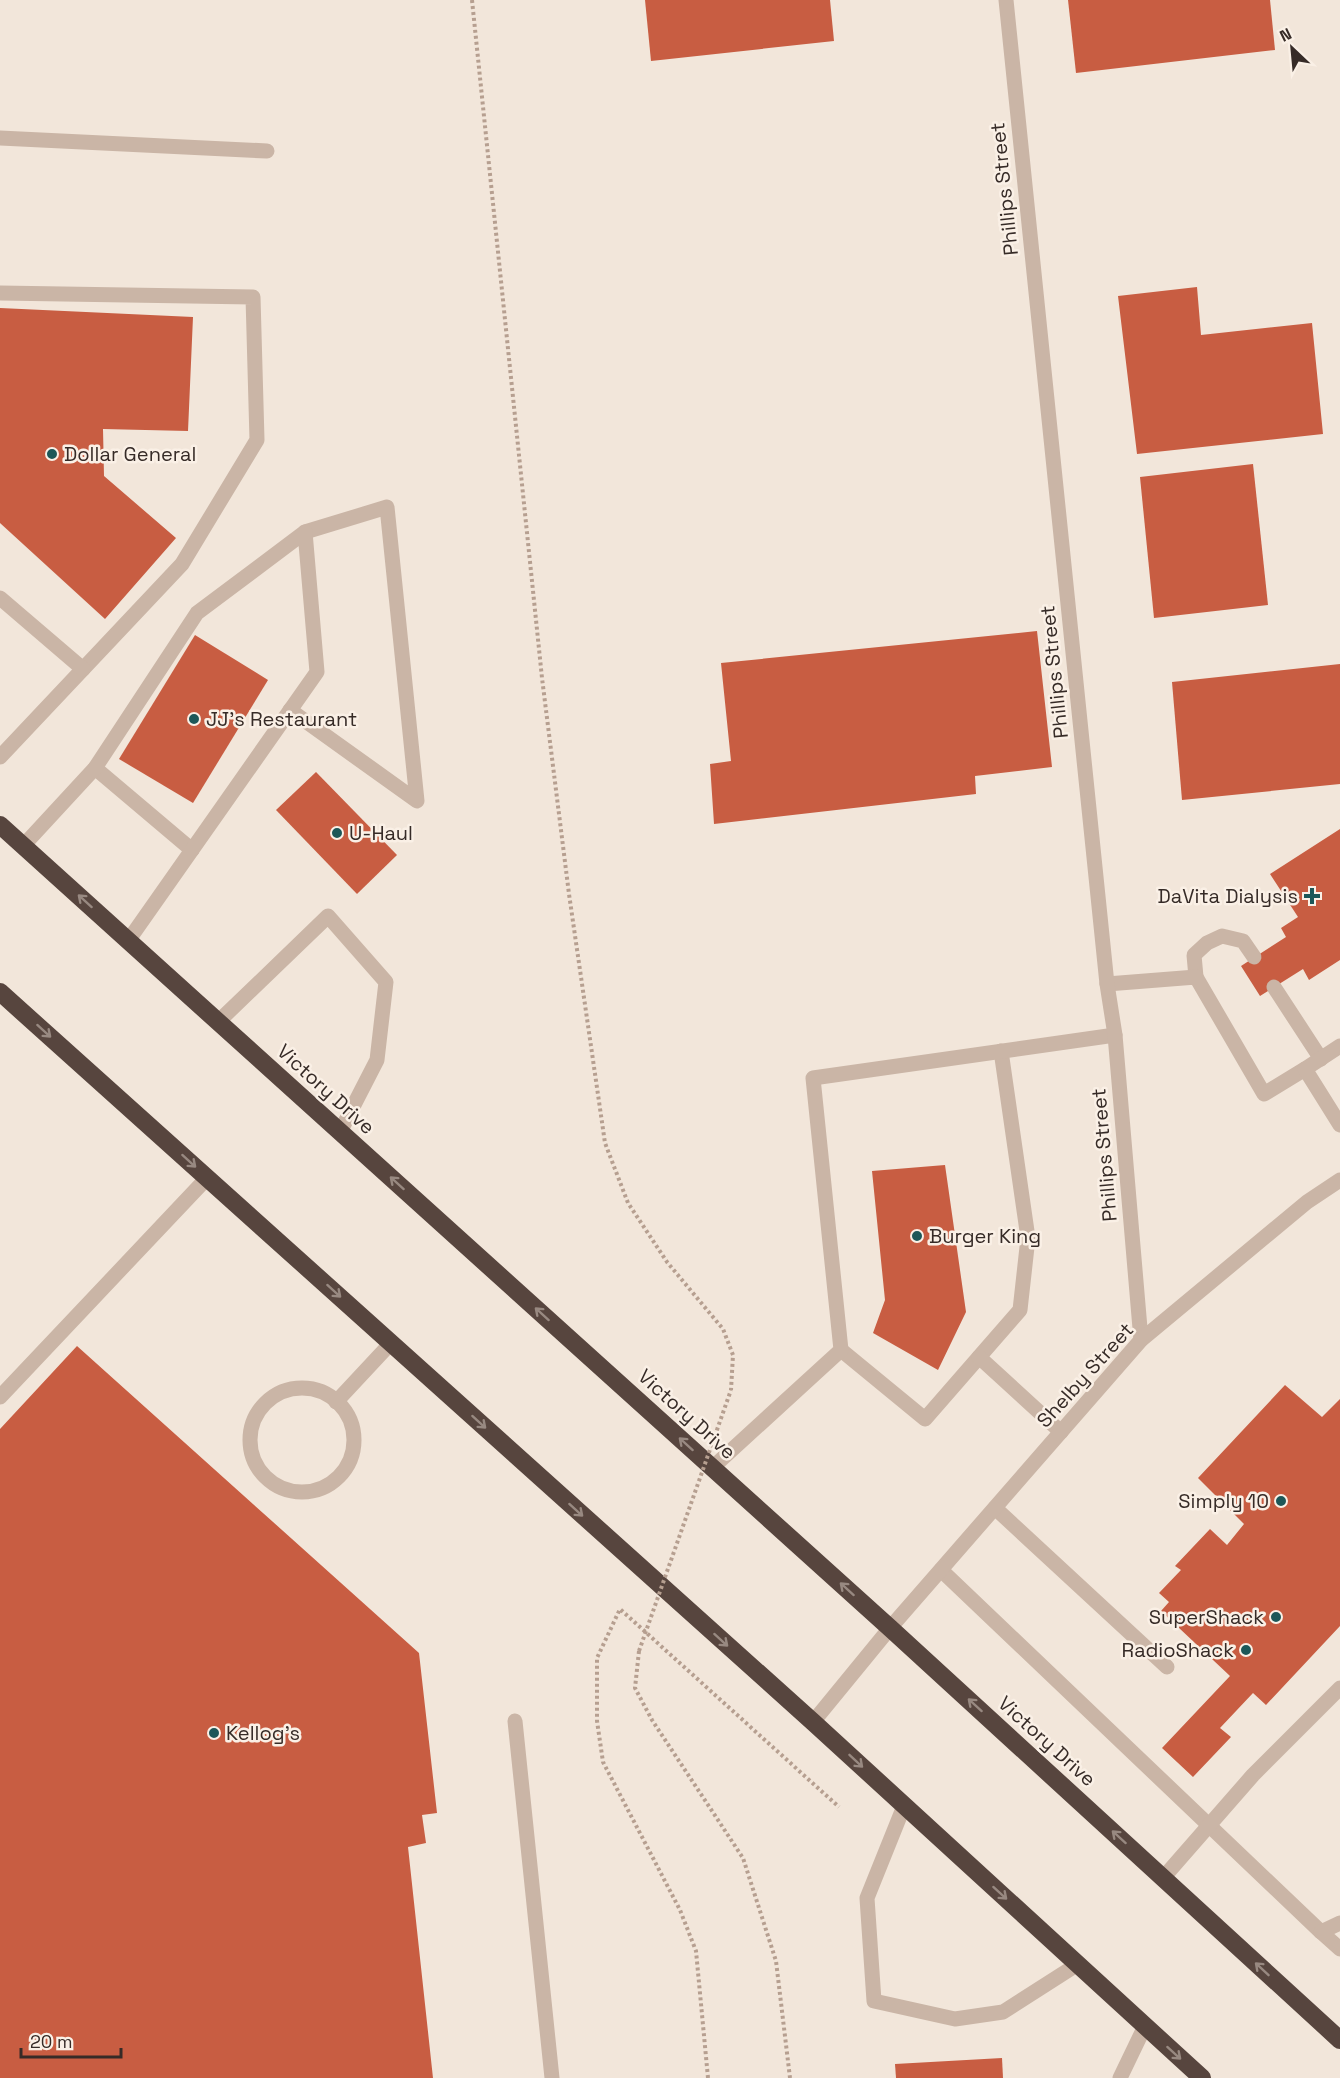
<svg xmlns="http://www.w3.org/2000/svg" width="1340" height="2078" font-family="'Space Grotesk',sans-serif">
	<rect width="100%" height="100%" fill="#f2e6da"/>
	<g fill="#c85d42">
		<polygon points="645,0 830,0 834,41 651,61"/>
		<polygon points="1068,0 1270,0 1275,50 1076,73"/>
		<polygon points="1197,287 1201,335 1312,323 1323,434 1137,454 1118,296"/>
		<polygon points="0,308 193,317 188,431 103,429 104,476 176,538 105,619 0,523"/>
		<polygon points="1253,464 1268,605 1154,618 1140,477"/>
		<polygon points="1037,631 1052,767 975,776 976,794 714,824 710,764 731,761 721,663"/>
		<polygon points="195,635 268,680 193,803 119,759"/>
		<polygon points="1340,664 1340,784 1182,800 1172,682"/>
		<polygon points="316,772 397,855 357,894 276,810"/>
		<polygon points="1340,829 1340,960 1309,980 1303,969 1260,996 1241,966 1286,937 1281,928 1298,917 1270,874"/>
		<polygon points="945,1165 966,1312 938,1370 873,1333 885,1300 872,1171"/>
		<polygon points="77,1346 419,1653 437,1813 422,1815 426,1843 408,1847 433,2078 0,2078 0,1429"/>
		<polygon points="1285,1385 1322,1417 1340,1399 1340,1626 1266,1705 1253,1693 1220,1728 1231,1737 1193,1777 1162,1748 1230,1676 1161,1611 1169,1602 1159,1593 1181,1570 1175,1566 1210,1529 1227,1545 1244,1524 1198,1478"/>
		<polygon points="1002,2058 1003,2078 896,2078 895,2064"/>
	</g>
	<g fill="none" stroke-linecap="round" stroke-linejoin="round">
		<g stroke="#b69f90" stroke-width="4" stroke-dasharray="3 3" stroke-linecap="butt">
			<polyline points="472,0 542,678 569,894 605,1143 628,1203 667,1262 723,1329 733,1355 731,1390"/>
			<polyline points="639,1651 635,1688 652,1720 743,1858 776,1961 790,2078"/>
			<polyline points="708,2078 696,1951 680,1910 603,1762 597,1721 597,1658 620,1609 839,1807"/>
		</g>
		<g stroke="#cab5a6" stroke-width="15">
			<polyline points="0,293 253,297 257,440 182,564 0,757"/>
			<polyline points="0,598 83,669"/>
			<polyline points="290,710 417,801 387,507 305,532"/>
			<polyline points="95,768 192,850"/>
			<polyline points="23,846 95,768 197,613 305,532 317,672 128,941"/>
			<polyline points="1196,977 1194,955 1207,943 1222,936 1243,941 1254,957"/>
			<polyline points="1107,984 1196,977 1264,1094 1305,1069"/>
			<polyline points="1274,987 1321,1059"/>
			<polyline points="218,1022 328,916 386,982 377,1060 340,1132"/>
			<polyline points="1340,1046 1305,1069 1340,1125"/>
			<polyline points="841,1350 925,1419 1020,1310 1028,1238 1001,1051"/>
			<polyline points="979,1357 1061,1432"/>
			<circle cx="302" cy="1440" r="52"/>
			<polyline points="0,1397 207,1178"/>
			<polyline points="336,1402 391,1343"/>
			<polyline points="712,1468 841,1350 813,1078 1115,1035"/>
			<polyline points="995,1508 1167,1667"/>
			<polyline points="941,1570 1321,1932"/>
			<polyline points="515,1721 552,2078"/>
			<polyline points="904,1806 867,1898 874,2001 955,2019 1003,2012 1078,1964"/>
			<polyline points="1163,1878 1253,1775 1340,1688"/>
			<polyline points="1340,1923 1321,1932 1340,1949"/>
			<polyline points="1120,2078 1145,2026"/>
		</g>
		<g stroke="#cab5a6" stroke-width="15">
			<polyline points="1006,0 1107,984 1115,1035 1141,1340"/>
			<polyline points="0,138 267,151"/>
			<polyline points="813,1722 890,1628 1141,1340 1307,1202 1340,1180"/>
		</g>
		<g stroke="#57453e" stroke-width="18">
			<polyline points="0,825 890,1628 1340,2040"/>
			<polyline points="0,992 813,1722 1202,2078"/>
		</g>
		<polyline stroke="#b69f90" stroke-width="4" stroke-dasharray="3 3" stroke-linecap="butt" points="639,1651 731,1390"/>
	</g>
	<defs><path id="oneway-shaft" d="M-6 0H5M1.5-3L5.5 0L1.5 3" fill="none" stroke-width="1.6" stroke-linecap="round" stroke-linejoin="round" transform="scale(1.5)"/></defs>
	<g stroke="#988981">
		<use href="#oneway-shaft" transform="translate(85 901) rotate(-138)"/>
		<use href="#oneway-shaft" transform="translate(44 1031) rotate(42)"/>
		<use href="#oneway-shaft" transform="translate(189 1161) rotate(42)"/>
		<use href="#oneway-shaft" transform="translate(397 1183) rotate(-138)"/>
		<use href="#oneway-shaft" transform="translate(334 1291) rotate(42)"/>
		<use href="#oneway-shaft" transform="translate(542 1314) rotate(-138)"/>
		<use href="#oneway-shaft" transform="translate(479 1422) rotate(42)"/>
		<use href="#oneway-shaft" transform="translate(686 1444) rotate(-138)"/>
		<use href="#oneway-shaft" transform="translate(576 1510) rotate(42)"/>
		<use href="#oneway-shaft" transform="translate(847 1589) rotate(-138)"/>
		<use href="#oneway-shaft" transform="translate(721 1640) rotate(42)"/>
		<use href="#oneway-shaft" transform="translate(975 1705) rotate(-138)"/>
		<use href="#oneway-shaft" transform="translate(856 1761) rotate(43)"/>
		<use href="#oneway-shaft" transform="translate(1119 1837) rotate(-138)"/>
		<use href="#oneway-shaft" transform="translate(1000 1893) rotate(42)"/>
		<use href="#oneway-shaft" transform="translate(1262 1969) rotate(-137)"/>
		<use href="#oneway-shaft" transform="translate(1174 2053) rotate(42)"/>
	</g>
	<g fill="#1c5758" stroke="#faf0e6" stroke-width="2">
		<circle cx="52" cy="454" r="6"/>
		<circle cx="194" cy="719" r="6"/>
		<circle cx="337" cy="833" r="6"/>
		<path d="M1309 887h6v6h6v6h-6v6h-6v-6h-6v-6h6z"/>
		<circle cx="917" cy="1236" r="6"/>
		<circle cx="1281" cy="1501" r="6"/>
		<circle cx="1276" cy="1617" r="6"/>
		<circle cx="1246" cy="1650" r="6"/>
		<circle cx="214" cy="1733" r="6"/>
	</g>
	<g text-anchor="middle" stroke-width="5" stroke-linejoin="round" paint-order="stroke">
		<g font-size="20" fill="#362b27" stroke="#faf0e6">
			<text transform="translate(1004 189) rotate(-96)" y="7">Phillips Street</text>
			<text transform="translate(1054 672) rotate(-96)" y="7">Phillips Street</text>
			<text transform="translate(326 1089) rotate(42)" y="7">Victory Drive</text>
			<text transform="translate(1104 1155) rotate(-95)" y="7">Phillips Street</text>
			<text transform="translate(1085 1375) rotate(-48)" y="7">Shelby Street</text>
			<text transform="translate(687 1414) rotate(42)" y="7">Victory Drive</text>
			<text transform="translate(1047 1741) rotate(42)" y="7">Victory Drive</text>
		</g>
		<g font-size="20" fill="#362b27" stroke="#faf0e6" text-anchor="start">
			<text x="64" y="461">Dollar General</text>
			<text x="206" y="726">JJ's Restaurant</text>
			<text x="349" y="840">U-Haul</text>
			<text x="1298" y="903" text-anchor="end">DaVita Dialysis</text>
			<text x="929" y="1243">Burger King</text>
			<text x="1269" y="1508" text-anchor="end">Simply 10</text>
			<text x="1264" y="1624" text-anchor="end">SuperShack</text>
			<text x="1234" y="1657" text-anchor="end">RadioShack</text>
			<text x="226" y="1740">Kellog's</text>
		</g>
	</g>
	<g transform="translate(1292 48) rotate(334)" stroke="#faf0e6" stroke-width="4.5" paint-order="stroke">
	<path d="M0-4.5L10 22L0 15L-10 22Z" fill="#362b27"/>
	<text y="-9" font-size="16" font-weight="bold" text-anchor="middle" fill="#362b27">N</text>
	</g>
	<path d="M21 2048v9h100v-9" fill="none" stroke="#362b27" stroke-width="3"/>
	<text x="30" y="2048" font-size="18" fill="#362b27" stroke="#faf0e6" stroke-width="4.5" paint-order="stroke">20 m</text>
</svg>
